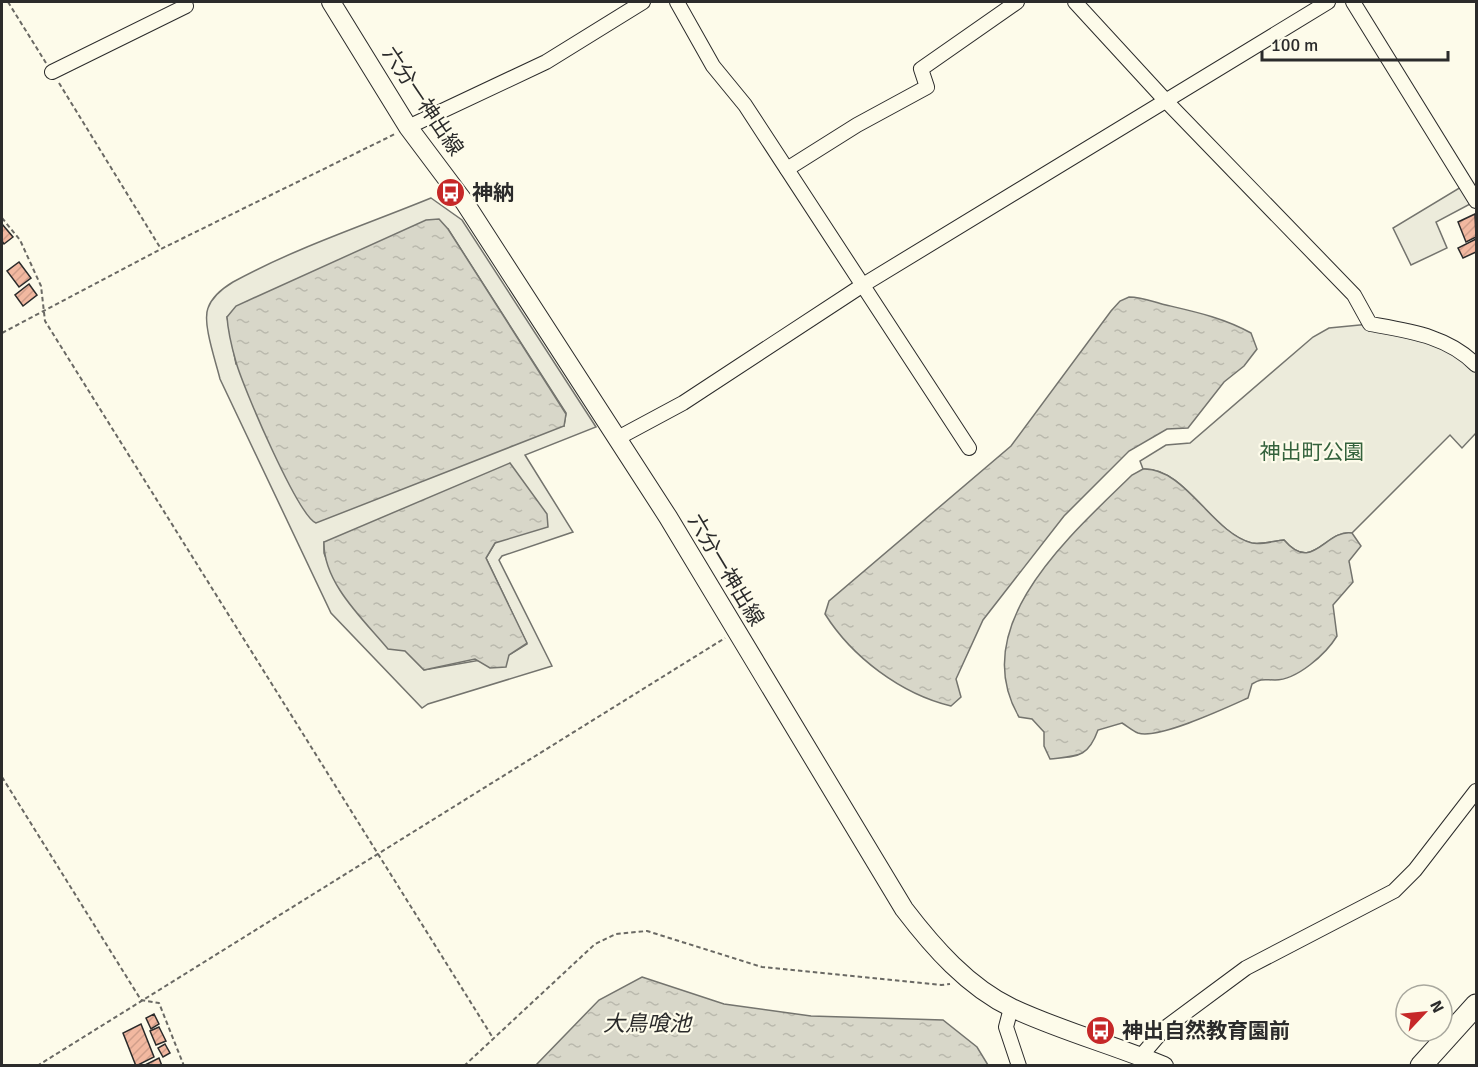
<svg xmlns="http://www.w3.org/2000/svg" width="1478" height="1067" font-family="Signika,'Noto Sans JP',sans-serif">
	<defs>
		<pattern id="water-ripples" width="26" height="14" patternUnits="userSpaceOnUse" patternTransform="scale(1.5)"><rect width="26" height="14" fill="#d8d7c9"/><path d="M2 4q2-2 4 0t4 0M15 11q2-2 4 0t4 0" fill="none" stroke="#bab9ad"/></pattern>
		<pattern id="building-hatch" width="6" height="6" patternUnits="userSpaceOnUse" patternTransform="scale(1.5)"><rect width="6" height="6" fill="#f2b8a0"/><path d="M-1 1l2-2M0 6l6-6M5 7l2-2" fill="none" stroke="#d09e8a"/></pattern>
	</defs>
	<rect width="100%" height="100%" fill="#fdfbea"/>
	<g fill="#ecebdb" stroke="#74746e" stroke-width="1.5" fill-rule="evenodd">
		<polygon points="1461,187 1472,203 1436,222 1447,248 1411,265 1393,228"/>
		<path d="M431,198L462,220L596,427L525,455L573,532L502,556L499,560L552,666L428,704L422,708L331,613L220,379C216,362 202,323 208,308C212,297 223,288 233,282C295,248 365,225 431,198ZM448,229L566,413L564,426L236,364L227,317ZM324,542L495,543L486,558L527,644L509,655L424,670L333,576L324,553Z"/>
		<path d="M1370,324L1442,340L1476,365V433L1462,448L1450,435L1352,533C1325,529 1313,574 1284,540C1274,541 1261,545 1251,543C1212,533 1185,467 1143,469L1140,461L1166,445L1190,443L1313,337L1329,328Z"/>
	</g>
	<g fill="url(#water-ripples)" stroke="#74746e" stroke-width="1.5">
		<path d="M439,219L448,229L566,414L564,426L316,523C298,516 243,387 236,362C232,348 228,332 227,317L236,306L426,220Z"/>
		<path d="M1129,297C1143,297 1153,302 1166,305C1196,312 1224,318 1251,333L1257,349L1244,366L1224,382L1188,428L1167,429L1129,451L1064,516L983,620L956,679L961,697L951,706C901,694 852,657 825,614L829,601L1011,446L1111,311L1120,301Z"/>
		<path d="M510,463L547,514L548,527L495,543L486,558L527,643L509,655L506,667L490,668L475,659L424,670L405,651L388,649C364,620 323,583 324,542Z"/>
		<path d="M1143,469C1185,467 1212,533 1252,543C1261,545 1274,541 1284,540C1313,574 1325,529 1352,533L1361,546L1349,561L1353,582L1333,605L1337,636C1326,654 1297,680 1275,680C1264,680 1262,678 1252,684L1248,698C1228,707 1158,740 1138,733C1133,731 1127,726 1122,723L1098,730C1088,758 1077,756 1050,759L1044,746V732L1032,719L1019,717C965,625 1073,533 1132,475Z"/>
		<polygon points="642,977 724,1004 811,1016 943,1020 977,1047 988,1065 536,1065 599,1000"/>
	</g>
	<g fill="url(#building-hatch)" stroke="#2b2b2b" stroke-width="1.5">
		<polygon points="1475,214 1476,237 1466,242 1458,222"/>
		<polygon points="2,224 13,237 4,244 2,241"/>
		<polygon points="1476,239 1476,252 1463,258 1458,248"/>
		<polygon points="19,262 31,278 19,287 7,271"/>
		<polygon points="29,284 37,295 23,306 15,295"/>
		<polygon points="154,1014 159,1024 151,1029 146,1018"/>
		<polygon points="141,1024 154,1057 136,1066 123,1033"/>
		<polygon points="159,1027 166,1041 156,1045 150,1031"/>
		<polygon points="165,1044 170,1053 163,1057 158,1048"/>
		<polygon points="159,1058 162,1066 143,1066"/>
	</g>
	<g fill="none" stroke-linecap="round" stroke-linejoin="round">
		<defs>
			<g id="minor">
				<polyline points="677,2 713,66 745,105 969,448"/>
				<path d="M1075,2L1166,101L1354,295L1370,324C1409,331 1448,336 1476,365"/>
				<polyline points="1353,2 1476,201"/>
				<polyline points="52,72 186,6 183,2"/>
				<polyline points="408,127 546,62 643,2"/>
				<polyline points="787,169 857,125 927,87 921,69 1017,2"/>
				<polyline points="616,439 683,403 863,285 1328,2"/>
				<polyline points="1011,1008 1006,1027 1019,1066"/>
				<polyline points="1141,1056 1165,1028 1246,968 1394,891 1415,870 1476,791"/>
			</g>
			<path id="major" d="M331,2L408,127L465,203L668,517L904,909C933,947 968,987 1012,1008C1061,1031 1114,1045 1164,1066"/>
			<polyline id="highway" points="1421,1066 1476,1005"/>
		</defs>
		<use href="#minor" stroke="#2b2b2b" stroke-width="16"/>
		<use href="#major" stroke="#2b2b2b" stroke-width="20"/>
		<use href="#highway" stroke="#2b2b2b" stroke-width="23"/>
		<g stroke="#6a6964" stroke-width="2" stroke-dasharray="4.5 3" stroke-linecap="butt">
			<polyline points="8,2 46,63"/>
			<polyline points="59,83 161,249"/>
			<polyline points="2,218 20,240 41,286 45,321 493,1038"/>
			<polyline points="2,333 161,249 395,134"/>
			<polyline points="2,777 141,1000 159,1003 184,1066"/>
			<polyline points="37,1066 725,638"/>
			<polyline points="464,1066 595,944 616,934 647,931 762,967 941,985 950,984"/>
		</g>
		<use href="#minor" stroke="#fdfbea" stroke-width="14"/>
		<use href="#major" stroke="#fdfbea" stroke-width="18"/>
		<use href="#highway" stroke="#fdfbea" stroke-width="21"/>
	</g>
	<defs>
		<symbol id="bus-disc" viewBox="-11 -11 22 22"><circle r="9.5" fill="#c62828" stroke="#fdfbea"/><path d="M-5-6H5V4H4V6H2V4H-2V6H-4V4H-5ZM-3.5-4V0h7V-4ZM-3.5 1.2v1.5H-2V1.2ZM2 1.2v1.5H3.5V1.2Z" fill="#fff"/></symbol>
	</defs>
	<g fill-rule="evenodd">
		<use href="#bus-disc" x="434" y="176" width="33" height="33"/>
		<use href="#bus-disc" x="1084" y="1014" width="33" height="33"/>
	</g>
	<g text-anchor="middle" stroke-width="4.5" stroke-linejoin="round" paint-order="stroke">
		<g font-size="21" fill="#2b2b2b" stroke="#fdfbea">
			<text transform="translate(423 101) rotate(56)" y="7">六分一神出線</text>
			<text transform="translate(726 570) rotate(59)" y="7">六分一神出線</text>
		</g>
		<g font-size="21" font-weight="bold" fill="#2b2b2b" stroke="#fdfbea" text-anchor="start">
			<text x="472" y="200">神納</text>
			<text x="1122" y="1038">神出自然教育園前</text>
		</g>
		<g font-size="21" fill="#34623c" stroke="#fdfbea">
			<text x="1312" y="459">神出町公園</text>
		</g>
		<g font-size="22" font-style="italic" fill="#2b2b2b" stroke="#fdfbea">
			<text x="647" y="1031">大鳥喰池</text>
		</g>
	</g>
	<rect width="1478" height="1067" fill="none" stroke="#2b2b2b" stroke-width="6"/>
	<g transform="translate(1424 1013) rotate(64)"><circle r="28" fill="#fdfbea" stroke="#a9a89e" stroke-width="1.5"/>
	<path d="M0-4.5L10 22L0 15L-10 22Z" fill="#c62828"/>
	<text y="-9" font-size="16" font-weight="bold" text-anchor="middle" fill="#2b2b2b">N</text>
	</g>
	<path d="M1262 51v9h186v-9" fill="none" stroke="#2b2b2b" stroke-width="3"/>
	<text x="1271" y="51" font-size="18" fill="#2b2b2b" stroke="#fdfbea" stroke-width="4.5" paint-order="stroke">100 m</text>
</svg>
